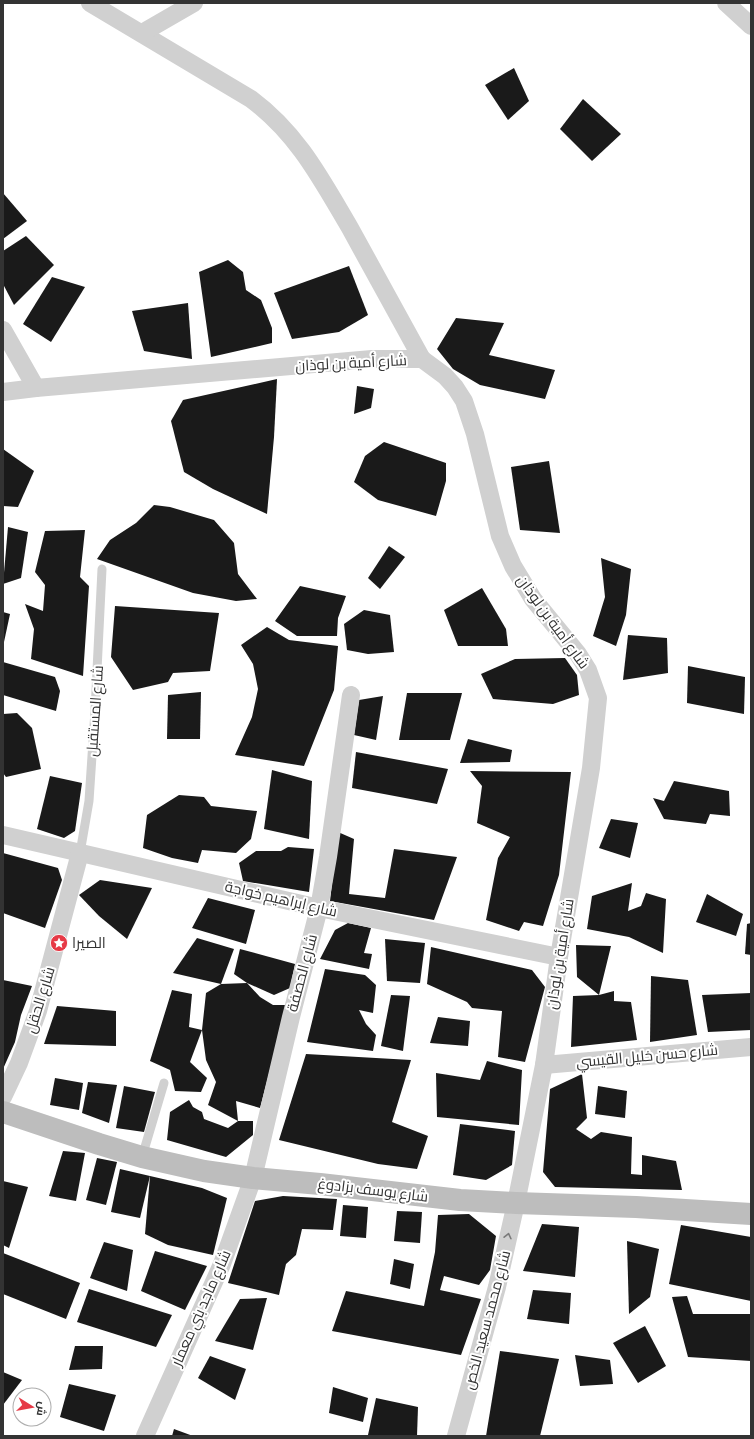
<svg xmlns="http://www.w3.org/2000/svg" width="754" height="1439" font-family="'Alegreya Sans',Cairo,sans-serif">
	<rect width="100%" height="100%" fill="#fff"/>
	<g fill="#1a1a1a">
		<polygon points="514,68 529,101 508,120 485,85"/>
		<polygon points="583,99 621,134 592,161 560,129"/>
		<polygon points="3,193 27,221 3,239"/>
		<polygon points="26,236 54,265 14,305 3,284 3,251"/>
		<polygon points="228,260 243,272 246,290 261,300 272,328 272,343 211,357 199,272"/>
		<polygon points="349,266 368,315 339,332 292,339 274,293"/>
		<polygon points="52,277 85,287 51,342 23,324"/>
		<polygon points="188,303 192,359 144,351 132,311"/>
		<polygon points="456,318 504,323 489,355 555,370 545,399 480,385 453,369 437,349"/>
		<polygon points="277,379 274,437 267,514 213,489 184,472 171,421 183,400"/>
		<polygon points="357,386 374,389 371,408 354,414"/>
		<polygon points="384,442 446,463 446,481 436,516 378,500 354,482 365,456"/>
		<polygon points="3,449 34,471 18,507 3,506"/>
		<polygon points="549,461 560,533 520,530 511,467"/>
		<polygon points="154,505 170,507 214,520 234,543 238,574 257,599 236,601 193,593 97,559 110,540 136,523"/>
		<polygon points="8,527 28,532 21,578 3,584"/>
		<polygon points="85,530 80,577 89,586 83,676 31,659 34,629 25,604 43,611 45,585 35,572 45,531"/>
		<polygon points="389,546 405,557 380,589 368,578"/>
		<polygon points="601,558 631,569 626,615 616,646 593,636 605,597"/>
		<polygon points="300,586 346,596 338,618 337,636 297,636 275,621"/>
		<polygon points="482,588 506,629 508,646 458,646 444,610"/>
		<polygon points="115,606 219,613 210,671 173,673 168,682 133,690 111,657"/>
		<polygon points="364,610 390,615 394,652 368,654 347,650 344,624"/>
		<polygon points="3,612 10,614 4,642 3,642"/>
		<polygon points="267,627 289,640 338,646 334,690 304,766 235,755 252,717 258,689 253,664 241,645"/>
		<polygon points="628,635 667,638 668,673 623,680"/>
		<polygon points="565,658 577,675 579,695 553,704 493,699 481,674 515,659"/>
		<polygon points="3,662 55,677 60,691 56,711 3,695"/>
		<polygon points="688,666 745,677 744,714 687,703"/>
		<polygon points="201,692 200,739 167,739 168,695"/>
		<polygon points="407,693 462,693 450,740 399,740"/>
		<polygon points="383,696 376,740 354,735 359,700"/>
		<polygon points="17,713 32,728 41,769 6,777 3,773 3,714"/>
		<polygon points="468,739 512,750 510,762 460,763"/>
		<polygon points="356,752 448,769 437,804 352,788"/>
		<polygon points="272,770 312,781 309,839 264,829"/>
		<polygon points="470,771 571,772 559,875 543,926 524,922 519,931 486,920 498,858 510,837 477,823 482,786"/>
		<polygon points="50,776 82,783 75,831 64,838 37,829"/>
		<polygon points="674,781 729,791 730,816 710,814 706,824 664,819 653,798 664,801"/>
		<polygon points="179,795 204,797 211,806 257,811 251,839 236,853 202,850 198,863 172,858 143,848 147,815"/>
		<polygon points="611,819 638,823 630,858 599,848"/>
		<polygon points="338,832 354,839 349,894 385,898 394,849 457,857 434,920 330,901"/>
		<polygon points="288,847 314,849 309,892 243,881 239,863 256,851 281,851"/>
		<polygon points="3,853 58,868 62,880 45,928 3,913"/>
		<polygon points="100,880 152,888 127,939 99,916 79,895"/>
		<polygon points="632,883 628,911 641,906 646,893 666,899 663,953 629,937 587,929 592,896"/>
		<polygon points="707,894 743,914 736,936 696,922"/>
		<polygon points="208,898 255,910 246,944 192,928"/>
		<polygon points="348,923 371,928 364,953 372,954 369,969 320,959 335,930"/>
		<polygon points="751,923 751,955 745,954 747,924"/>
		<polygon points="197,938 234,949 221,984 173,973"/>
		<polygon points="385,939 425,943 420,983 387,981"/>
		<polygon points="576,945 611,946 599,995 614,991 614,1001 631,1002 637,1040 571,1047 573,996 599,995 577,977"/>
		<polygon points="431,947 532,970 545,987 525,1062 498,1057 502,1011 472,1008 467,1002 427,984"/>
		<polygon points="240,949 295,964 290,988 274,995 247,983 234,974"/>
		<polygon points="325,969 365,975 376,985 373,1013 359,1010 366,1024 376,1035 373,1051 307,1042"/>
		<polygon points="651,976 688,980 697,1035 650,1042"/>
		<polygon points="3,980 32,986 21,1015 15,1042 3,1069"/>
		<polygon points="247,983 260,997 273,1005 287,1005 260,1108 236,1101 238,1121 253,1121 253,1135 226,1157 167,1140 170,1112 189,1100 193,1107 202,1112 204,1119 228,1128 238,1121 208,1105 216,1082 206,1060 202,1030 206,993 221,984"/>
		<polygon points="172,990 192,994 189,1027 202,1030 190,1062 207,1078 201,1092 175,1091 170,1070 150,1061"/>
		<polygon points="751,993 751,1030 708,1032 702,995"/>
		<polygon points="391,995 410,996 403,1051 381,1046"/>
		<polygon points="57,1006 116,1011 116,1046 44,1044"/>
		<polygon points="438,1017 470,1021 468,1046 430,1043"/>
		<polygon points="306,1054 411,1060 392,1122 428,1136 417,1169 378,1164 279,1140"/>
		<polygon points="487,1061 522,1070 519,1125 437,1117 436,1073 480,1080"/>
		<polygon points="582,1074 587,1118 576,1129 591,1139 601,1132 632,1137 631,1174 642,1175 642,1155 676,1161 682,1190 555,1187 543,1172 550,1089"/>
		<polygon points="55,1078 83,1083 79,1110 50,1105"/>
		<polygon points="88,1082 117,1085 109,1123 82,1113"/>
		<polygon points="124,1086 155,1092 144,1132 116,1128"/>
		<polygon points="598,1086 627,1091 625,1118 595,1114"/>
		<polygon points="460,1124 515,1131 512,1165 486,1180 453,1175"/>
		<polygon points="63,1151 85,1153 76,1201 49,1196"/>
		<polygon points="97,1158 117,1162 106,1205 86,1200"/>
		<polygon points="120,1169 150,1176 140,1218 111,1212"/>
		<polygon points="150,1176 202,1188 227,1198 213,1255 168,1245 145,1234"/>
		<polygon points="3,1181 28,1187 9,1248 3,1245"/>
		<polygon points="283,1196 337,1199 333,1230 302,1229 296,1255 286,1264 279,1295 228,1283 255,1201"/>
		<polygon points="343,1205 368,1207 366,1238 340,1236"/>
		<polygon points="397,1211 422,1212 420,1243 394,1241"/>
		<polygon points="469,1214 496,1236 490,1270 479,1285 444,1276 440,1290 481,1299 461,1355 332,1331 346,1291 424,1306 435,1252 438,1215"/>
		<polygon points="542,1224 579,1227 575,1277 523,1271"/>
		<polygon points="681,1225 751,1237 751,1301 669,1284"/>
		<polygon points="627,1241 659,1249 650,1297 629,1314"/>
		<polygon points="104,1242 133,1250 127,1291 90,1278"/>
		<polygon points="155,1251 207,1266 185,1310 141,1291"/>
		<polygon points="3,1253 80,1283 66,1319 3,1294"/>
		<polygon points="394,1259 414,1264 410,1289 390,1284"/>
		<polygon points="89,1289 172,1315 156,1347 77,1322"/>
		<polygon points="533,1290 571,1293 569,1324 527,1319"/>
		<polygon points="687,1296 693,1314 751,1314 751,1361 688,1357 672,1297"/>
		<polygon points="267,1298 253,1350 215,1341 240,1299"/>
		<polygon points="645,1326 666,1366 638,1383 613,1343"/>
		<polygon points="75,1346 103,1346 102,1369 69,1370"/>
		<polygon points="500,1351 559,1359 540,1436 486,1436"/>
		<polygon points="575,1355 610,1360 613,1384 580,1386"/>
		<polygon points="210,1356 246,1369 235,1400 198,1378"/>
		<polygon points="3,1372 22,1380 3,1405"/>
		<polygon points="69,1384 116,1395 104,1431 60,1417"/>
		<polygon points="333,1387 368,1398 363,1422 329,1413"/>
		<polygon points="376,1398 418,1407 417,1436 368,1435"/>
		<polygon points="174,1429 193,1436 172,1436"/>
	</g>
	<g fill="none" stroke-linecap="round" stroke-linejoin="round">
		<g stroke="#d0d0d0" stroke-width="9">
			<polyline points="80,853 89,801 95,711 102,569"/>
			<polyline points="142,1157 164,1083"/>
		</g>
		<g stroke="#d0d0d0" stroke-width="18">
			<path d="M90,3L251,99C298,134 321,179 350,228C374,272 398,315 422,359"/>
			<polyline points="726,3 751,26"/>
			<polyline points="142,33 194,3"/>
			<polyline points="3,330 36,388"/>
			<polyline points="3,392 36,388 372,359 422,359 445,376 455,387 464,401 475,434 500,536 513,566 533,599 578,654 588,670 598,698 591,768 559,957 544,1065 516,1203 497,1287 456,1436"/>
			<polyline points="3,835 319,908 559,957"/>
			<polyline points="544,1065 751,1047"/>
			<polyline points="3,1097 19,1063 38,1011 80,853"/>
			<polyline points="145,1436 222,1264 253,1178 291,1017 319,908 328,857 351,695"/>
		</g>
		<polyline stroke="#bdbdbd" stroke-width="22" points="3,1112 99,1144 142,1157 204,1171 253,1178 320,1184 460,1200 516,1203 636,1207 751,1214"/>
	</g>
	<defs><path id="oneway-chevron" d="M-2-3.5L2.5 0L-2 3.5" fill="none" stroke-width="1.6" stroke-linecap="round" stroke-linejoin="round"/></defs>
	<use stroke="#7a7a7a" href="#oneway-chevron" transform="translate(508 1236) rotate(-77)"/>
	<defs>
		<symbol id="sight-disc" viewBox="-11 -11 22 22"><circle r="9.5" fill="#e63946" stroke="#fff"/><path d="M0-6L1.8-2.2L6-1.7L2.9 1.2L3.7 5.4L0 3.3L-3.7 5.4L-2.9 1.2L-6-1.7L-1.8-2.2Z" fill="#fff"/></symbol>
	</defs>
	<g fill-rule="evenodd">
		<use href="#sight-disc" x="49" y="933" width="20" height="20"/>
	</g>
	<g text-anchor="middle" stroke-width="4" stroke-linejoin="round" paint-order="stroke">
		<g font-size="15" fill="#333" stroke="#fff">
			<text transform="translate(351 363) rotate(-3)" y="5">شارع أمية بن لوذان</text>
			<text transform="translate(553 622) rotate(54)" y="5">شارع أمية بن لوذان</text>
			<text transform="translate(95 711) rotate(-86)" y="5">شارع المستقبل</text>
			<text transform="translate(281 899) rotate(13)" y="5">شارع إبراهيم خواجة</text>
			<text transform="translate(560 954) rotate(-81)" y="5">شارع أمية بن لوذان</text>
			<text transform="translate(302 973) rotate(-75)" y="5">شارع الحصفة</text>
			<text transform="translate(40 1000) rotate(-73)" y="5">شارع الحقل</text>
			<text transform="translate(647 1056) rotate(-5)" y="5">شارع حسن خليل القيسي</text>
			<text transform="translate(373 1190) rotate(7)" y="5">شارع يوسف بزادوغ</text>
			<text transform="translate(201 1308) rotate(-66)" y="5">شارع ماجد بني معمار</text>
			<text transform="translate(487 1320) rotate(-75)" y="5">شارع محمد سعيد الخص</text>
		</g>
		<g font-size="15" fill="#333" stroke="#fff" text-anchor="start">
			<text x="72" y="948">الصيرا</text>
		</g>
	</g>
	<rect width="754" height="1439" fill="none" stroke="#333333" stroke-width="8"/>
	<g transform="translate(32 1407) rotate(101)"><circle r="19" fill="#ffffff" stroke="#adadad"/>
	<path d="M0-3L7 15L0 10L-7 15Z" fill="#e63946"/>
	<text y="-6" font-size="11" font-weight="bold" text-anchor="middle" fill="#333333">ش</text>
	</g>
</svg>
